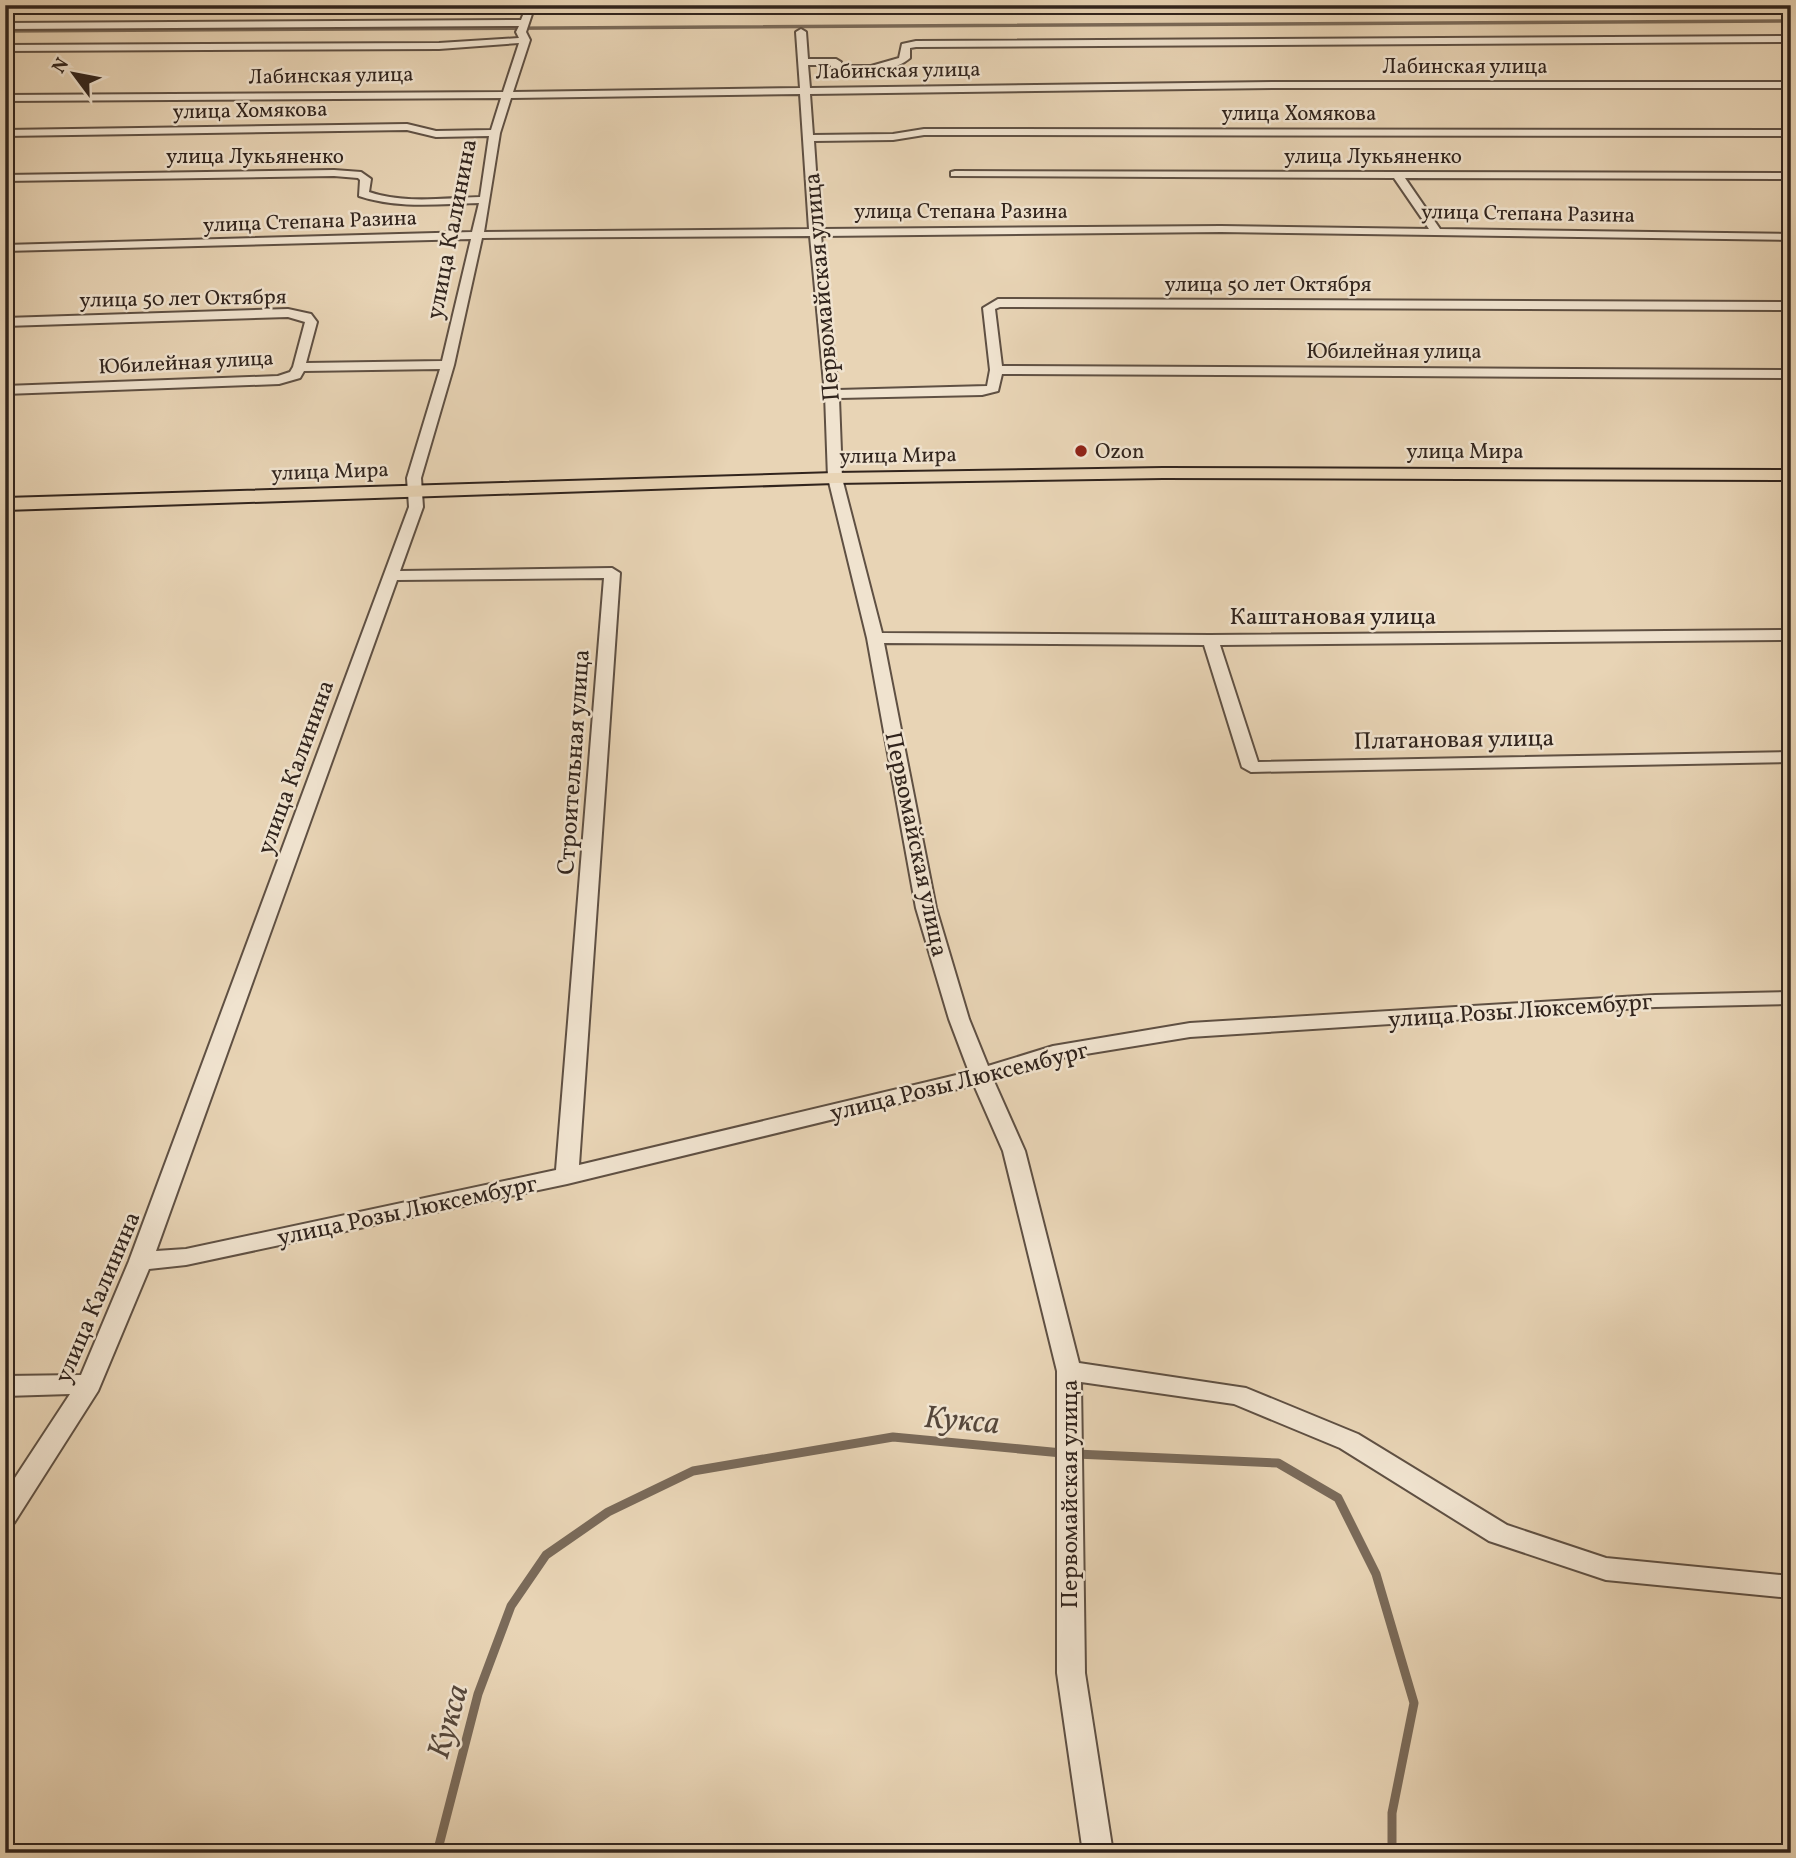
<svg xmlns="http://www.w3.org/2000/svg" width="1796" height="1858" font-family="Vollkorn,serif">
	<rect width="100%" height="100%" fill="#e8d4b5"/>
	<filter id="stains"><feTurbulence type="fractalNoise" baseFrequency=".00286" numOctaves="4"/><feColorMatrix values="0 0 0 0 .2 0 0 0 0 .09 0 0 0 0 .02 0 0 0 .5 -.17"/></filter>
	<radialGradient id="worn" r=".72"><stop offset=".6" stop-color="#630" stop-opacity="0"/><stop offset="1" stop-color="#630" stop-opacity=".3"/></radialGradient>
	<g fill="none" stroke-linecap="round" stroke-linejoin="round">
		<polyline stroke="#7a6a59" stroke-width="3.5" points="5,31 1791,21"/>
		<g stroke="#7a6a59" stroke-width="9">
			<polyline points="1076,1454 1278,1463 1338,1498 1376,1574 1414,1703 1392,1813 1392,1853"/>
			<polyline points="437,1853 478,1694 511,1606 546,1555 608,1512 693,1471 893,1437 1062,1453"/>
		</g>
		<defs>
			<path id="minor" d="M527,5H535L526,32L530,40L513,92L800,88L796,32L801,29L806,32L808,59H836L841,62V66H871L899,58L902,44L916,41L1791,36V42L916,47L910,48V58C892,74 859,72 836,72L831,69V65H808L810,88L1277,82H1791V88H1277L810,94L813,135L893,134L924,129L1791,130V136L924,135L893,140L814,141L820,229L1221,226L1429,229L1394,178L951,176V172L955,171L1791,173V179L1405,178L1440,229L1791,234V240L1221,232L821,236L838,390L987,386L990,370L983,308L998,299L1791,302V310L1000,307L995,309L1002,366L1791,370V378L1002,374L998,391L982,395L839,398L842,478L882,633L1210,635L1791,630V640L1220,645L1258,762L1791,752V762L1251,772L1242,767L1204,645L884,643L936,908L969,1019L988,1066L1053,1046L1190,1023L1655,995L1791,992V1004L1655,1007L1190,1037L1055,1059L993,1079L1025,1151L1079,1363L1246,1388L1358,1434L1507,1525L1606,1558L1791,1576V1598L1606,1580L1489,1541L1340,1448L1234,1404L1081,1382L1085,1673L1113,1853H1083L1057,1673V1371L1003,1151L974,1085L567,1184L186,1265L149,1269L98,1391L14,1523L5,1526V1493L70,1394L5,1396V1376L81,1375L129,1261L409,507L407,478L440,369L304,371L300,378L279,384L5,394V386L278,376L290,372L293,367L305,322L288,317L5,326V318L288,309L311,314L317,322L306,363L442,361L471,239L5,251V245L472,232L479,203C438,204 398,209 359,196L360,180L358,178L334,176L5,181V175L334,170L361,172L371,179L369,192C404,204 443,198 480,197L489,136L436,137L407,130L5,136V130L407,124L436,131L491,130L501,98L5,101V95L503,92L519,43L439,49L5,51V45L439,43L519,38L516,32L519,26L5,29V23L521,20ZM800,94L809,229L484,232L500,133L511,98ZM810,236L825,394L828,478L867,638L916,908L949,1019L969,1072L579,1165L620,573L612,568L400,571L423,507L421,478L454,365L482,238ZM604,578L556,1170L186,1249L156,1251L397,580Z"/>
			<polygon id="major" points="1163,468 1791,470 1791,480 1163,478 835,483 5,510 5,498 835,473"/>
		</defs>
		<use href="#minor" stroke="#5f5043" stroke-width="4"/>
		<use href="#major" stroke="#31241d" stroke-width="4"/>
		<use href="#minor" fill="#f0e3cf" fill-rule="evenodd"/>
		<use href="#major" fill="#e8d4b5" fill-rule="evenodd"/>
	</g>
	<circle fill="#8f2418" stroke="#f0e3cf" stroke-width="2.5" cx="1081" cy="451" r="7"/>
	<g text-anchor="middle" stroke-width="5" stroke-linejoin="round" paint-order="stroke">
		<g font-size="21" fill="#31241d" stroke="#f0e3cf">
			<text x="1465" y="73">Лабинская улица</text>
			<text transform="translate(898 70) rotate(-1)" y="7">Лабинская улица</text>
			<text transform="translate(331 75) rotate(-1)" y="7">Лабинская улица</text>
			<text transform="translate(250 110) rotate(-1)" y="7">улица Хомякова</text>
			<text x="1299" y="120">улица Хомякова</text>
			<text x="255" y="163">улица Лукьяненко</text>
			<text x="1373" y="163">улица Лукьяненко</text>
			<text x="961" y="218">улица Степана Разина</text>
			<text transform="translate(1528 213) rotate(1)" y="7">улица Степана Разина</text>
			<text transform="translate(310 221) rotate(-2)" y="7">улица Степана Разина</text>
			<text x="1268" y="291">улица 50 лет Октября</text>
			<text transform="translate(183 298) rotate(-1)" y="7">улица 50 лет Октября</text>
			<text x="1394" y="358">Юбилейная улица</text>
			<text transform="translate(186 362) rotate(-3)" y="7">Юбилейная улица</text>
			<text x="1465" y="458">улица Мира</text>
			<text transform="translate(898 455) rotate(-1)" y="7">улица Мира</text>
			<text transform="translate(330 471) rotate(-2)" y="7">улица Мира</text>
		</g>
		<g font-size="21" fill="#31241d" stroke="#f0e3cf" text-anchor="start">
			<text x="1095" y="458">Ozon</text>
		</g>
		<g font-size="24" fill="#31241d" stroke="#f0e3cf">
			<text transform="translate(451 229) rotate(-79)" y="8">улица Калинина</text>
			<text transform="translate(821 287) rotate(-95)" y="8">Первомайская улица</text>
			<text x="1333" y="624">Каштановая улица</text>
			<text transform="translate(1454 739) rotate(-1)" y="8">Платановая улица</text>
			<text transform="translate(573 762) rotate(-86)" y="8">Строительная улица</text>
			<text transform="translate(295 767) rotate(-70)" y="8">улица Калинина</text>
			<text transform="translate(917 844) rotate(78)" y="8">Первомайская улица</text>
			<text transform="translate(1520 1010) rotate(-4)" y="8">улица Розы Люксембург</text>
			<text transform="translate(959 1081) rotate(-14)" y="8">улица Розы Люксембург</text>
			<text transform="translate(407 1210) rotate(-12)" y="8">улица Розы Люксембург</text>
			<text transform="translate(97 1297) rotate(-67)" y="8">улица Калинина</text>
			<text transform="translate(1069 1494) rotate(-90)" y="8">Первомайская улица</text>
		</g>
		<g font-size="32" font-style="italic" fill="#55473b" stroke="#f0e3cf">
			<text transform="translate(962 1419) rotate(5)" y="11">Кукса</text>
			<text transform="translate(447 1721) rotate(-74)" y="11">Кукса</text>
		</g>
	</g>
	<rect width="1796" height="1858" fill="none" stroke="#e8d4b5" stroke-width="28"/>
	<rect x="7" y="7" width="1782" height="1844" fill="none" stroke="#31241d" stroke-width="3.5"/>
	<rect x="14" y="14" width="1768" height="1830" fill="none" stroke="#31241d" stroke-width="2"/>
	<g transform="translate(74 74) rotate(302)" stroke="#f0e3cf" stroke-width="5" paint-order="stroke">
	<path d="M0-5L12 26L0 18L-12 26Z" fill="#31241d"/>
	<text y="-10" font-size="19" font-weight="bold" text-anchor="middle" fill="#31241d">N</text>
	</g>
	<rect width="100%" height="100%" filter="url(#stains)"/>
	<rect width="100%" height="100%" fill="url(#worn)"/>
</svg>
